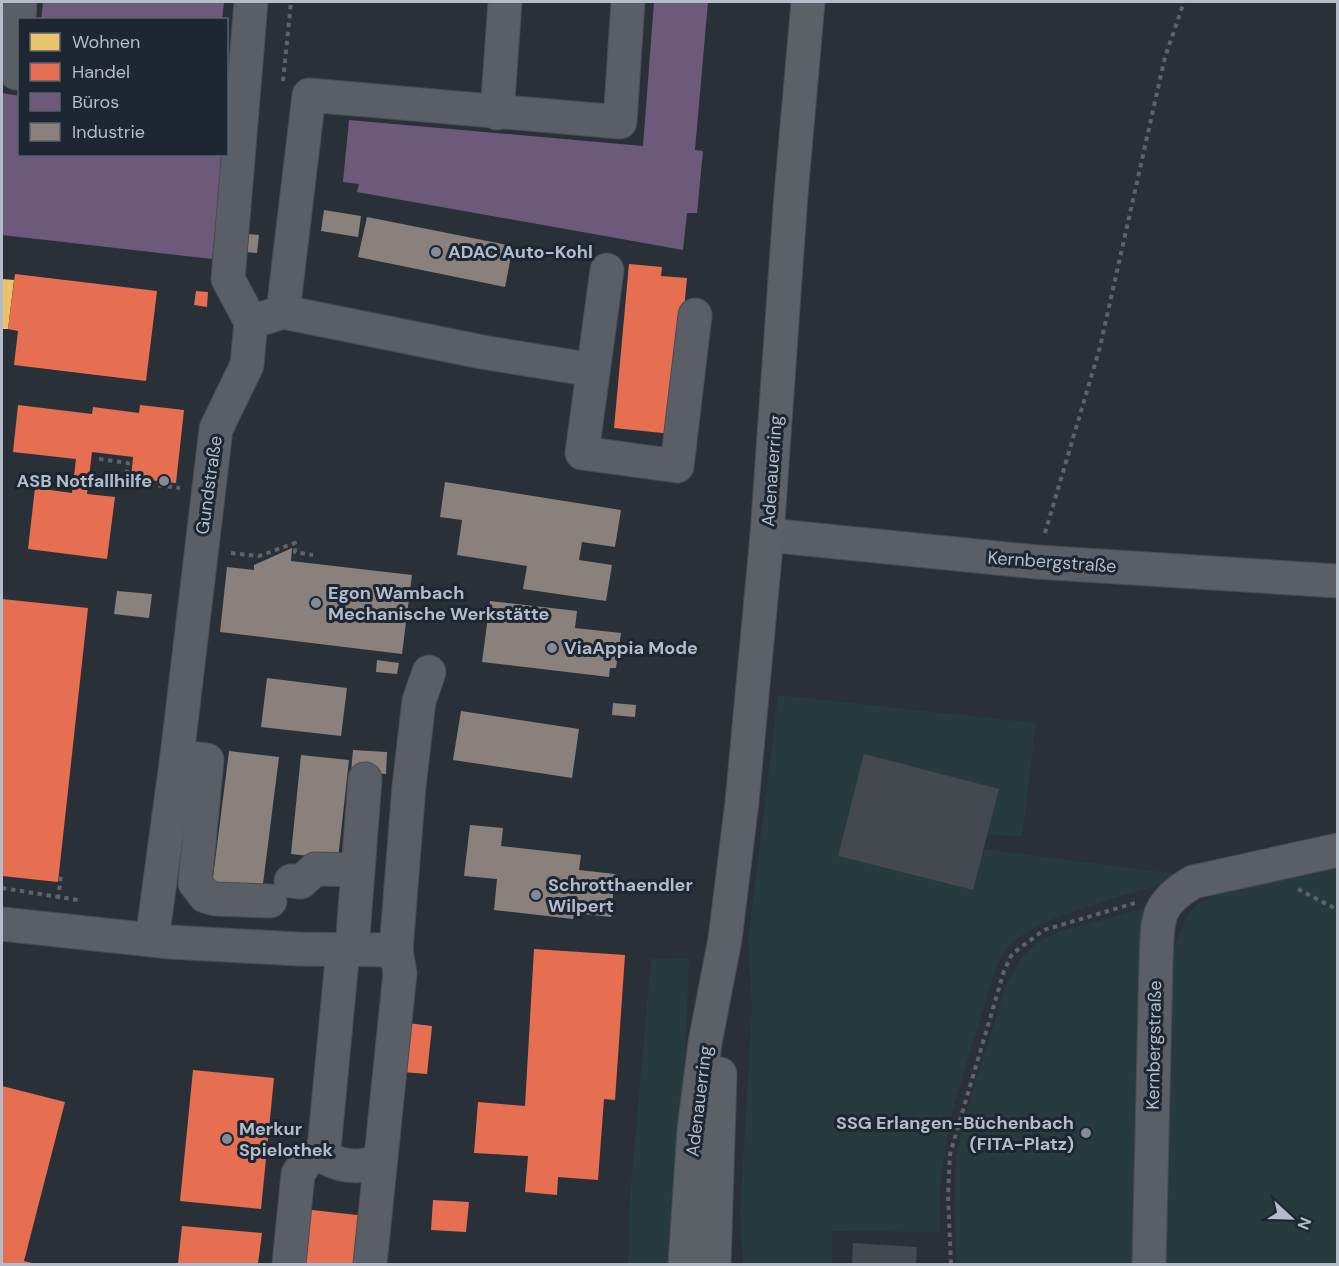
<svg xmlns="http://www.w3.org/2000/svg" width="1339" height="1266" font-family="'DM Sans',sans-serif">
	<rect width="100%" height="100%" fill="#2a3038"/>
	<g fill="#273a3e">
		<path d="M778,695L1036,723L1022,836L987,835L999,789L864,755L838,856L973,890L984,849L1192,876C1142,891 1060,909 1018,938C1007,946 1002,955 996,967L951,1115L940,1185V1232L832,1231V1264H743L740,1214L752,1006L748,939Z"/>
		<path d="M1337,858V1264H1161L1174,948C1180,933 1184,914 1198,904C1229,881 1298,869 1337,858Z"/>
		<polygon points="1153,906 1140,1264 957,1264 954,1209 956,1155 963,1122 1006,985 1021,958 1037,942 1061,931"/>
		<polygon points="689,958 678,1264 628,1264 630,1196 651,959"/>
	</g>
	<polygon fill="#e9c46a" points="2,279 14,280 8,329 2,329"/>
	<g fill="#e76f51">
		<polygon points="629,264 662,267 661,276 687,278 672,434 614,428"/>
		<polygon points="15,274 157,291 146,381 14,365 18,331 8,329"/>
		<polygon points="196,291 208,292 207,307 194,305"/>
		<polygon points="18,405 92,414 93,407 139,413 140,405 184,410 176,483 131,478 133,457 92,452 87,494 115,497 107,559 28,549 35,488 72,493 76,459 13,452"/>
		<polygon points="2,599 88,608 58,882 2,876"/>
		<polygon points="534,949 625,955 615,1100 604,1099 598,1180 558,1177 557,1195 525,1192 528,1156 474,1153 478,1102 525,1106"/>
		<polygon points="407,1023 432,1026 427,1074 402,1072"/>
		<polygon points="193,1070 274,1078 261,1209 180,1201"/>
		<polygon points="2,1086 65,1102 24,1261 36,1264 2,1264"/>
		<polygon points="433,1200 469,1202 466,1232 431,1230"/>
		<polygon points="303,1209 366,1216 361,1264 297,1264"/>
		<polygon points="182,1226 262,1233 258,1264 178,1264"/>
	</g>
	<g fill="#6d597a">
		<polygon points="43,2 224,2 222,20 41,20"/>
		<polygon points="654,2 708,2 695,150 703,151 697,213 687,213 683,250 357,192 359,184 343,182 349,120 643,146"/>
		<polygon points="2,93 20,96 20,154 224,154 212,259 2,235"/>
	</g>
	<g fill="#8a817c">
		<polygon points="324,210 361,216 358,237 321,231"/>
		<polygon points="367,217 513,246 505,287 358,257"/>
		<polygon points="247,234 259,235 257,253 245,252"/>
		<polygon points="445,482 621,510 615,547 582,542 579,560 612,565 606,601 523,589 527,566 457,555 462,520 440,517"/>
		<polygon points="292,548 291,561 412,575 402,654 220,632 227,567 254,570 254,565"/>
		<polygon points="117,591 152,594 149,618 114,614"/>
		<polygon points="490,601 577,611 575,628 621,633 616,668 610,668 609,677 482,662"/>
		<polygon points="377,660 399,663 397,674 376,672"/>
		<polygon points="267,678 347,688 341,736 261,727"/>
		<polygon points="613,703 636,705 635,717 612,715"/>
		<polygon points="461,711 579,729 572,778 453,760"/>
		<polygon points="353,750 387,752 386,774 351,772"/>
		<polygon points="229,751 279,757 262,892 212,885"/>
		<polygon points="301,755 349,760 338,859 291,854"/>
		<polygon points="470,825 503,828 501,846 581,855 579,870 615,874 611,917 574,913 573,919 494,910 497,879 464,876"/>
	</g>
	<g fill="#444950">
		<polygon points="864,754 999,789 973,890 838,856"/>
		<polygon points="853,1243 917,1247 916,1264 852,1264"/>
	</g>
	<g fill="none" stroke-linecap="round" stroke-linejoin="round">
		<defs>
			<g id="minor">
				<polyline points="251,2 228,279 251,322"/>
				<polyline points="20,73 16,73 20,2"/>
				<polyline points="497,113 505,2"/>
				<polyline points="607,270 582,453 677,466 695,315"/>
				<polyline points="283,312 309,95 620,122 628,2"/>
				<polyline points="767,535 1037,562 1338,581"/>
				<polyline points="177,756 207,760 195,883 205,896 215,899 270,901"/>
				<polyline points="291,881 301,882 315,869 358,870"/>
				<polyline points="2,924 170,942 298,949 396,950 409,786 419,701 429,672"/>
				<polyline points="152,940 177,756 216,429 247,365 251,322 283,312 482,352 593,370"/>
				<polyline points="352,948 365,779"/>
				<path d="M343,949L324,1149L328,1159C343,1167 368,1170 381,1157L400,973L396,950"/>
				<polyline points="289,1264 298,1174 305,1163 324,1149"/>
				<polyline points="370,1264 381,1157"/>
				<path d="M1149,1264L1156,962C1158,920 1154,905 1193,882L1338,850"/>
			</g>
			<g id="major">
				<polyline points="685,1264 694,1130 705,1043 725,939 742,802 767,535 791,194 808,2"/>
				<polyline points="714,1264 720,1074"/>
			</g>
		</defs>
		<use href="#minor" stroke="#484c53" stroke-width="35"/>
		<use href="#major" stroke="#484c55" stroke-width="35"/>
		<g stroke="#5d636a" stroke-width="4" stroke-dasharray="4.5 4.5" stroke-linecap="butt">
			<polyline points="283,81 291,2"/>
			<polyline points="99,459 128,463 126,482 180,488"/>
			<polyline points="1045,533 1100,347 1165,57 1184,2"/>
			<polyline points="231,553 259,556 295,543 295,552 313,555"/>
			<polyline points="2,888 78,900"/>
			<polyline points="1298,889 1338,910"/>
			<polyline points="58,899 61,876"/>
			<polyline points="951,1264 948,1196 950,1154 1004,971 1012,954 1044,930 1135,903"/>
		</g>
		<use href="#minor" stroke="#5a5e66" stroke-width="33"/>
		<use href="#major" stroke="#5c6168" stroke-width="33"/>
	</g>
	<g fill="#848b96" stroke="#1d2633" stroke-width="2">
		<circle cx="436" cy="252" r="6"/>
		<circle cx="164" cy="481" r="6"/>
		<circle cx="316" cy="603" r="6"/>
		<circle cx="552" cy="648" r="6"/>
		<circle cx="536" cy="895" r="6"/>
		<circle cx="1086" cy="1133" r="6"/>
		<circle cx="227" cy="1139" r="6"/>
	</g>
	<g text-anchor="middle" stroke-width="6" stroke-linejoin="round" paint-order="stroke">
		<g font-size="18" font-weight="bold" fill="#b4bcc9" stroke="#1d2633" text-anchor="start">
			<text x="448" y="258">ADAC Auto-Kohl</text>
			<text x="152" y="487" text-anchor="end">ASB Notfallhilfe</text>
			<text x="328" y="599">Egon Wambach<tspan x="328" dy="21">Mechanische Werkstätte</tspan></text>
			<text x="564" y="654">ViaAppia Mode</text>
			<text x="548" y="891">Schrotthaendler<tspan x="548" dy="21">Wilpert</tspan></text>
			<text x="1074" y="1129" text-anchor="end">SSG Erlangen-Büchenbach<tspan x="1074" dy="21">(FITA-Platz)</tspan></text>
			<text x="239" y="1135">Merkur<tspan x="239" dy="21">Spielothek</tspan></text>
		</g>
		<g font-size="18" fill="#b4bcc9" stroke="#1d2633">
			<text transform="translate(772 471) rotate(-86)" y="6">Adenauerring</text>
			<text transform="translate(209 485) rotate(-82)" y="6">Gundstraße</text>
			<text transform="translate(1052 562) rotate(4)" y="6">Kernbergstraße</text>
			<text transform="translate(1154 1045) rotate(-89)" y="6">Kernbergstraße</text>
			<text transform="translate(699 1101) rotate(-83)" y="6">Adenauerring</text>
		</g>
	</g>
	<rect width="1339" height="1266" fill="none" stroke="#b4bcc9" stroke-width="6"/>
	<rect x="18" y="18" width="210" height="138" fill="#1d2633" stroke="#59626f" stroke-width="1.5"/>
	<rect x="30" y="33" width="30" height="18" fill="#e9c46a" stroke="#59626f" stroke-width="1.5"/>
	<text x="72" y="48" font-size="18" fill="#b4bcc9">Wohnen</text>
	<rect x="30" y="63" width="30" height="18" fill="#e76f51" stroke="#59626f" stroke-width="1.5"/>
	<text x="72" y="78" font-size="18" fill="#b4bcc9">Handel</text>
	<rect x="30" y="93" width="30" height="18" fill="#6d597a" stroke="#59626f" stroke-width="1.5"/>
	<text x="72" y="108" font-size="18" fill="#b4bcc9">Büros</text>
	<rect x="30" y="123" width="30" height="18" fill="#8a817c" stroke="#59626f" stroke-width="1.5"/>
	<text x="72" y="138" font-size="18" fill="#b4bcc9">Industrie</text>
	<g transform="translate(1291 1218) rotate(112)" stroke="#1d2633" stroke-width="4.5" paint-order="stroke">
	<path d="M0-4.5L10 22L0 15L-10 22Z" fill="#b4bcc9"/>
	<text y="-9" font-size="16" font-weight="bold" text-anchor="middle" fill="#b4bcc9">N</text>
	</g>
</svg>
